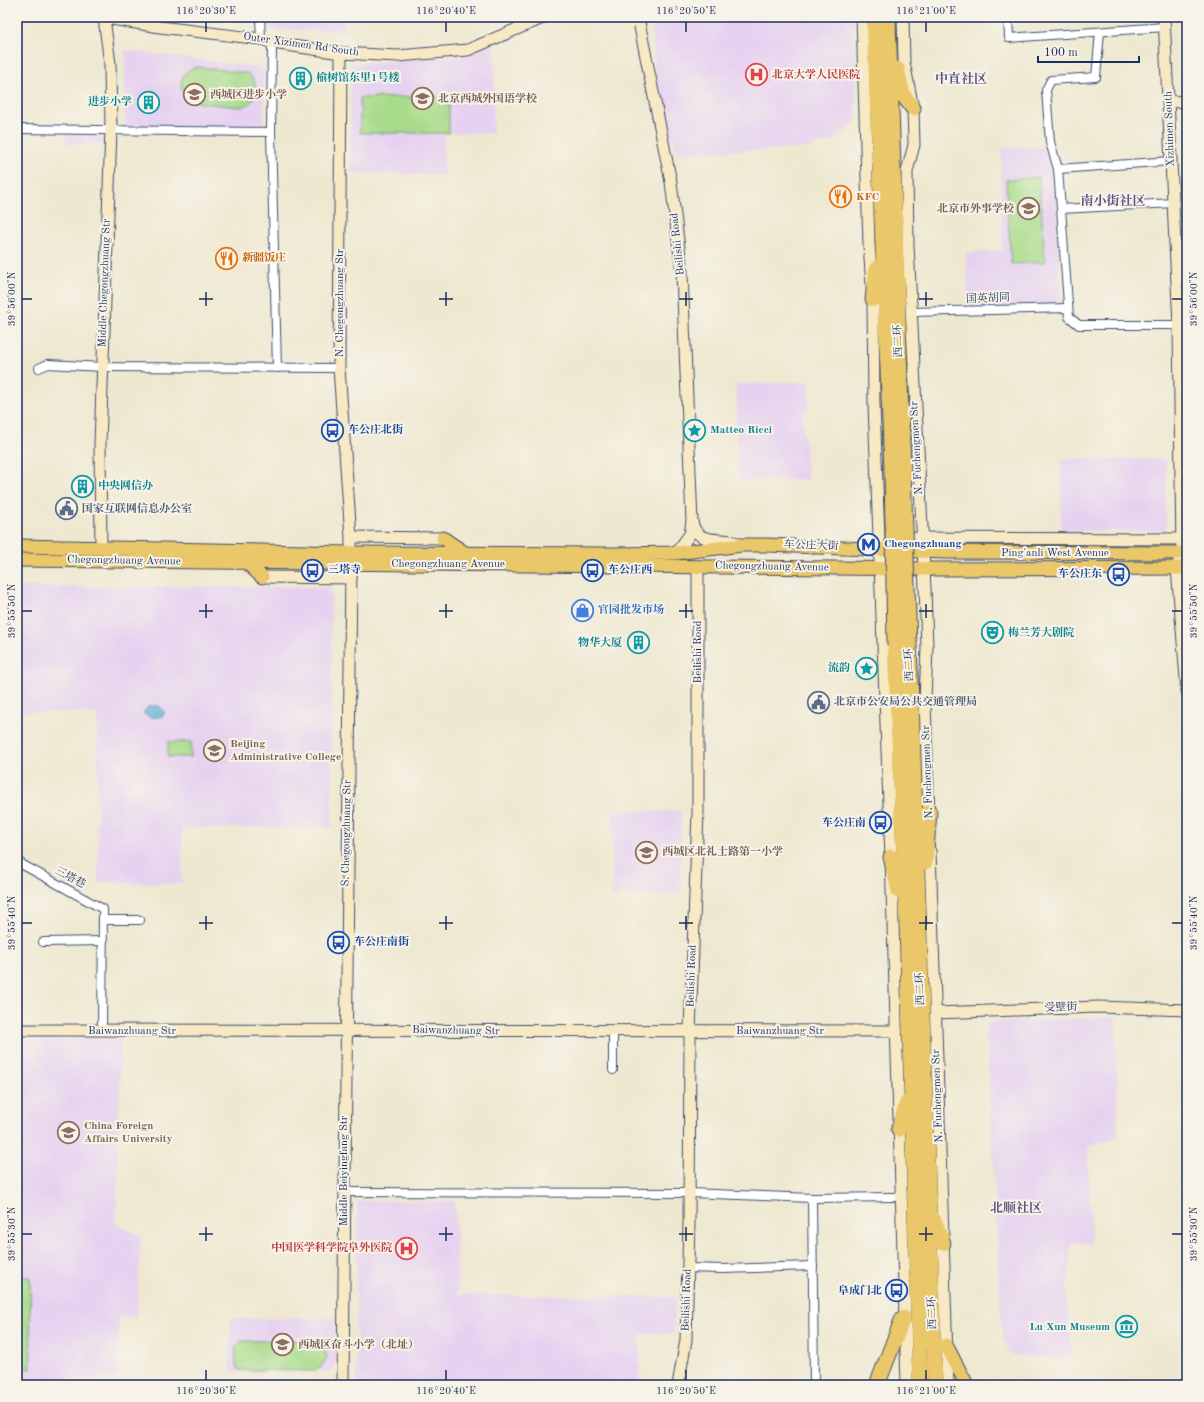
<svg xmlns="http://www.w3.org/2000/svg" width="1204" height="1402" viewBox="0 0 1204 1402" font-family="'Old Standard TT','Noto Serif SC',serif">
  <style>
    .built { fill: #e6d2f0 }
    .green { fill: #a8db8a; stroke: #628574 }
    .water { fill: #5eb4db; stroke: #3c729c }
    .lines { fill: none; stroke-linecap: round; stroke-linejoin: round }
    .street-casing { stroke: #3b4b6f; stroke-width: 10 }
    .secondary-casing { stroke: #3b4b6f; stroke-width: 13 }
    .primary-casing { stroke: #3b4b6f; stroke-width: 15 }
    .highway-casing { stroke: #3b4b6f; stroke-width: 17 }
    .street { stroke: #fff; stroke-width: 8 }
    .secondary { stroke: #f7e9c3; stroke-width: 11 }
    .primary { stroke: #eac769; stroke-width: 13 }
    .highway { stroke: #eac769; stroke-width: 15 }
    .highway-bridge-casing { stroke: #3b4b6f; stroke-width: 17; stroke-linecap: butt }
    .highway-bridge { stroke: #eac769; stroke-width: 15 }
    .ticks { fill: none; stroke: #1b2f5e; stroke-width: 1.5 }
    .labels { text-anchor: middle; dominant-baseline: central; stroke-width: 4; stroke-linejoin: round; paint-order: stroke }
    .street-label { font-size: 11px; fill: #1b2f5e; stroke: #f7f3e8 }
    .health-label { font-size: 11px; font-weight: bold; fill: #be3a42; stroke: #f7f3e8; text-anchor: start }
    .culture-label { font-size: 11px; font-weight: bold; fill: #0d838f; stroke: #f7f3e8; text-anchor: start }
    .education-label { font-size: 11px; font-weight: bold; fill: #785e54; stroke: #f7f3e8; text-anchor: start }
    .food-label { font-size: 11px; font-weight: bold; fill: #c56008; stroke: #f7f3e8; text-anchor: start }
    .transit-label { font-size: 11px; font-weight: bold; fill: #164399; stroke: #f7f3e8; text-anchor: start }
    .service-label { font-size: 11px; font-weight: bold; fill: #4e5e75; stroke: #f7f3e8; text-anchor: start }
    .shop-label { font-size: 11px; font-weight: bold; fill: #366cbe; stroke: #f7f3e8; text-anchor: start }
    .quarter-label { font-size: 13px; font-weight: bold; fill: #5b5787; stroke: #f7f3e8 }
    .neatline { fill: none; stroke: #1b2f5e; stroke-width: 1.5 }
    .ticks-label { font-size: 10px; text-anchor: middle; fill: #1b2f5e }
  </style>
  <rect width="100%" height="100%" fill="#f7f3e8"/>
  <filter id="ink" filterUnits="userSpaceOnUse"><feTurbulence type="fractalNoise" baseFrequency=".025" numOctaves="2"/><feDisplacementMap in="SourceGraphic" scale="8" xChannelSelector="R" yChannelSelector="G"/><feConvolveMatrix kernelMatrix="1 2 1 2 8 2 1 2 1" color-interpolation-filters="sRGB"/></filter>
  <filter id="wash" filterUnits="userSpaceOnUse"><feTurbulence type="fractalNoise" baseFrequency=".012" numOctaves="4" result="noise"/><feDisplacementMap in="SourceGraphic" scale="16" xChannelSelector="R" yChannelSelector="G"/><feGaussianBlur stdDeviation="0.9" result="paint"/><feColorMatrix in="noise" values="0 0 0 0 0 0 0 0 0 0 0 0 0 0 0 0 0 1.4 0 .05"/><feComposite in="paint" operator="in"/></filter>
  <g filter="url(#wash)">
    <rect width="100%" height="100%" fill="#eee8d0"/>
    <!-- built -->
    <g class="built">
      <path d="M267 17H344V30H268Z"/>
      <path d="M651 17H855L856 121 835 140 807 148 678 153 666 129 657 87Z"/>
      <path d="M495 43 493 133H444V175L351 173 350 65 469 55Z"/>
      <path d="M125 50 264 68V122L255 128H125Z"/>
      <path d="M66 132 106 133V144H65Z"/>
      <path d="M1046 147 1055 168 1061 305 968 309 966 253 1002 250 1001 148Z"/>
      <path d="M810 382 809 408 802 414 808 480 738 481 736 384Z"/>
      <rect x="1061" y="459" width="105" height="72"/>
      <path d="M17 587H331L332 827 182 828V884L98 882 97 713 17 712Z"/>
      <path d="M613 811H681L680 894 651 896H612Z"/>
      <path d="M1116 1017 1118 1137 1088 1146 1091 1243 1071 1242 1067 1298 1072 1357 1035 1358 1010 1355 1002 1335 986 1023Z"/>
      <path d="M17 1038 121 1039 116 1224 141 1236 137 1317H119L118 1377 17 1380Z"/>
      <path d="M357 1201H455L458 1295 676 1297 673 1334H640V1385H356Z"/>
      <path d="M335 1318V1371L230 1372V1319Z"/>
    </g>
    <!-- green -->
    <g class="green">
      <path d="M198 67 247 73C262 84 258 107 238 107L193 102C175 94 178 69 198 67Z"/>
      <path d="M449 96V133H360V98Z"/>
      <path d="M1039 177 1045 262 1011 264 1006 180Z"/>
      <rect x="168" y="742" width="23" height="15"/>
      <path d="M17 1277H30L31 1369H17Z"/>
      <path d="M316 1340 324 1346 327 1358 320 1368 315 1371 239 1370 236 1365 235 1348 241 1341Z"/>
    </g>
    <!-- water -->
    <path class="water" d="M149 706H159L165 712 163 716C155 718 150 719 143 713Z"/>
  </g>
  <g filter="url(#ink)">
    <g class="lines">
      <defs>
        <g id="street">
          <path d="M260 17 261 39"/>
          <path d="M1008 17 1009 38 1165 27"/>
          <path d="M1100 32 1096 77 1051 80 1046 90 1050 142 1058 169 1069 317 1079 325H1179"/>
          <path d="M272 43 271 132 277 368"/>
          <path d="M17 129 271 132"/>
          <path d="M1058 169 1171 161"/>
          <path d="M1061 209 1174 203"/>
          <path d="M1176 268H1187"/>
          <path d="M911 312 1067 308"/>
          <path d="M39 368 48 364 102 367 339 368"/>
          <path d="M17 860 23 865 103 909 102 1031"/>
          <path d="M103 920H140"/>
          <path d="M43 942 103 941"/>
          <path d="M613 1070V1031"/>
          <path d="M344 1192 689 1193 812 1198"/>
          <path d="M688 1268 723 1269 813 1266"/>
          <path d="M814 1385 812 1198 894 1197"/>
        </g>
        <g id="secondary">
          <path d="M100 17 160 27 261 39 272 43 341 53 398 56 468 50 545 17"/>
          <path d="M638 17 671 182 682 273 692 522 690 534 676 553"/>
          <path d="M862 17 869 245 873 299 874 405 891 857 907 1385"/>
          <path d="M903 17 904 62 913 108 914 145 907 171 908 245 925 588 927 647 925 702 929 818"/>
          <path d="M1164 17 1179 325 1182 553 1187 567"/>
          <path d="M341 53 339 368 351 537V564L343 1385"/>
          <path d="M1169 102 1187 101"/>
          <path d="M692 522C698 548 723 534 742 545"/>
          <path d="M351 537 443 538"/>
          <path d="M898 538 1187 539"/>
          <path d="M101 547 100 444 111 130 110 64 104 18"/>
          <path d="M1179 561 1177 568 1187 691"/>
          <path d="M262 577 351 578"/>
          <path d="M930 851 948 1385"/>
          <path d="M936 1013 1098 1007 1187 1010"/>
          <path d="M17 1030 896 1031"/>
          <path d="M678 1385 686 1340 689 1223 690 1031 698 812V566"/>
        </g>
        <g id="primary">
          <path d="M443 538 465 553"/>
          <path d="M17 546 351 553 614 554 676 553 742 545H767L945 552 1187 553"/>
          <path d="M17 560 932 569 1187 568"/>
          <path d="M247 563 262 577"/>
          <path d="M946 1345 967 1385"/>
        </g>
        <g id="highway">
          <path d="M874 17 892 471"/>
          <path d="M888 17 903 470"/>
          <path d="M897 69 903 95 913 108"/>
          <path d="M873 299 877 268"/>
          <path d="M909 644 935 1385"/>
          <path d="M895 645 907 927 920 1385"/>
          <path d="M891 857 899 891"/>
          <path d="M925 862 929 812"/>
          <path d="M899 1129 907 1103"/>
          <path d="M934 1220 943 1243"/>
          <path d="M877 1385 903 1318"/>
        </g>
      </defs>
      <!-- street casing -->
      <use href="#street" class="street-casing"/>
      <!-- secondary casing -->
      <use href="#secondary" class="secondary-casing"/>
      <!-- primary casing -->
      <use href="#primary" class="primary-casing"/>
      <!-- highway casing -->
      <use href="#highway" class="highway-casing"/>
      <!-- street -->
      <use href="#street" class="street"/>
      <!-- secondary -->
      <use href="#secondary" class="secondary"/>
      <!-- primary -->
      <use href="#primary" class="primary"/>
      <!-- highway -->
      <use href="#highway" class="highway"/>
      <defs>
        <g id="highway-bridge">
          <path d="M903 470 909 644"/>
          <path d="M892 471 895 645"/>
        </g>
      </defs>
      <!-- highway-bridge casing -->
      <use href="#highway-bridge" class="highway-bridge-casing"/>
      <!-- highway-bridge -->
      <use href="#highway-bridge" class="highway-bridge"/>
    </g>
  </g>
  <!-- ticks -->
  <path class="ticks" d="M206 22V32M446 22V32M686 22V32M926 22V32M206 292V306M446 292V306M686 292V306M926 292V306M22 299H32M199 299H213M439 299H453M679 299H693M919 299H933M1172 299H1182M206 604V618M446 604V618M686 604V618M926 604V618M22 611H32M199 611H213M439 611H453M679 611H693M919 611H933M1172 611H1182M206 916V930M446 916V930M686 916V930M926 916V930M22 923H32M199 923H213M439 923H453M679 923H693M919 923H933M1172 923H1182M206 1227V1241M446 1227V1241M686 1227V1241M926 1227V1241M22 1234H32M199 1234H213M439 1234H453M679 1234H693M919 1234H933M1172 1234H1182M206 1370V1380M446 1370V1380M686 1370V1380M926 1370V1380"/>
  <!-- icons -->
  <defs>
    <symbol id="hospital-ring" viewBox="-11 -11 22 22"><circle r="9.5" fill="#f7f3e8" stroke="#e0444e" stroke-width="1.5"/><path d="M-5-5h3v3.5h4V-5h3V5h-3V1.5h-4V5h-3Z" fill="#e0444e"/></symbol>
    <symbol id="building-ring" viewBox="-11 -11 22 22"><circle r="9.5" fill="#f7f3e8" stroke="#0f9aa8" stroke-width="1.5"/><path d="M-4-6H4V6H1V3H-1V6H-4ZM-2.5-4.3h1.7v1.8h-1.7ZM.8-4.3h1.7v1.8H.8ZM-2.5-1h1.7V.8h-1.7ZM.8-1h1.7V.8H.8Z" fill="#0f9aa8"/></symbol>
    <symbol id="school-ring" viewBox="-11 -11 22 22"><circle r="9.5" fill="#f7f3e8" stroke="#8d6e63" stroke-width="1.5"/><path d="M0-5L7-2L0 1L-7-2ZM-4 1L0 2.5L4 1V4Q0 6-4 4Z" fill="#8d6e63"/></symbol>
    <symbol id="restaurant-ring" viewBox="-11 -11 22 22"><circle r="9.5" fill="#f7f3e8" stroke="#e8710a" stroke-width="1.5"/><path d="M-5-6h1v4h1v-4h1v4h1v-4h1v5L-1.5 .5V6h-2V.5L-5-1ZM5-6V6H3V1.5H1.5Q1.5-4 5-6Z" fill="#e8710a"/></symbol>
    <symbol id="bus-ring" viewBox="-11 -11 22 22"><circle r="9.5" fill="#f7f3e8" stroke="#1a4fb4" stroke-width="1.5"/><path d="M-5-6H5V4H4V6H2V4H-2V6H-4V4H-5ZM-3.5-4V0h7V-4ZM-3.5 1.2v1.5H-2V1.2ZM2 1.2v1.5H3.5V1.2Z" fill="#1a4fb4"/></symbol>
    <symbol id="sight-ring" viewBox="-11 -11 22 22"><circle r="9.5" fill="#f7f3e8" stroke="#0f9aa8" stroke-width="1.5"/><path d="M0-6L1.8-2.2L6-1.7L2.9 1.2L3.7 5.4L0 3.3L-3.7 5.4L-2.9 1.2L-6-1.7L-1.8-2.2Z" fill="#0f9aa8"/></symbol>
    <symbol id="civic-ring" viewBox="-11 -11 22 22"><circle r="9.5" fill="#f7f3e8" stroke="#5c6f8a" stroke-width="1.5"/><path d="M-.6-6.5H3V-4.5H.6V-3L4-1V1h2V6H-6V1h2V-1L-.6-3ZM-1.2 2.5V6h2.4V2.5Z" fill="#5c6f8a"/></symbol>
    <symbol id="metro-ring" viewBox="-11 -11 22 22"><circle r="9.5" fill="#f7f3e8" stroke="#1a4fb4" stroke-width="1.5"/><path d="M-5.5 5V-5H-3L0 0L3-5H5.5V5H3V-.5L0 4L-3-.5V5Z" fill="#1a4fb4"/></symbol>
    <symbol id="shop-ring" viewBox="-11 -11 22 22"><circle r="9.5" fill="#f7f3e8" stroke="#3f7fe0" stroke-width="1.5"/><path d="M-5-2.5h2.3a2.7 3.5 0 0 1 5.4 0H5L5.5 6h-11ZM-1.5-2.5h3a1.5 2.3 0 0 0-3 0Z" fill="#3f7fe0"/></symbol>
    <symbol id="theatre-ring" viewBox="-11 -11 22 22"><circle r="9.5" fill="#f7f3e8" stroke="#0f9aa8" stroke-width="1.5"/><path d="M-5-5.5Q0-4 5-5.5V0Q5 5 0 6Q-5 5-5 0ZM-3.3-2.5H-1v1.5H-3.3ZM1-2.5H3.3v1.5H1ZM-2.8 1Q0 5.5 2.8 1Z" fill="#0f9aa8"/></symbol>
    <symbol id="university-ring" viewBox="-11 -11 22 22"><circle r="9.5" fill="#f7f3e8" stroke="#8d6e63" stroke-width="1.5"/><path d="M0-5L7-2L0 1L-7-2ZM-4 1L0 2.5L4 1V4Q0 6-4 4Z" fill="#8d6e63"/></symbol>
    <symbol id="museum-ring" viewBox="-11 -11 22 22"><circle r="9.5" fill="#f7f3e8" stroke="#0f9aa8" stroke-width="1.5"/><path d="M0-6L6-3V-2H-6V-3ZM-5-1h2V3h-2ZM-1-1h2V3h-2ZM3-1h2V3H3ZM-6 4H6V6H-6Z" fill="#0f9aa8"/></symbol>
  </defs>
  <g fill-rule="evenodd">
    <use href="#hospital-ring" x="744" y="62" width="25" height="25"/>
    <use href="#building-ring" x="288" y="66" width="25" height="25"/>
    <use href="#school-ring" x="182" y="82" width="25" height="25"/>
    <use href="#school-ring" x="410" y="86" width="25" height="25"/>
    <use href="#building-ring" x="136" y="90" width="25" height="25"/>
    <use href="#restaurant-ring" x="828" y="184" width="25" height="25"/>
    <use href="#school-ring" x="1016" y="196" width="25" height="25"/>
    <use href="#restaurant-ring" x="214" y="246" width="25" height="25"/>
    <use href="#bus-ring" x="320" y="418" width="25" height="25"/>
    <use href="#sight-ring" x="682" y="418" width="25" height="25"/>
    <use href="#building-ring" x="70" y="474" width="25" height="25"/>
    <use href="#civic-ring" x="54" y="496" width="25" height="25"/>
    <use href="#metro-ring" x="856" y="532" width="25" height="25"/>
    <use href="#bus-ring" x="300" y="558" width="25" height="25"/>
    <use href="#bus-ring" x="580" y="558" width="25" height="25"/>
    <use href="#bus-ring" x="1106" y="562" width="25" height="25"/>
    <use href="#shop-ring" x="570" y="598" width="25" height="25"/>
    <use href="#theatre-ring" x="980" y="620" width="25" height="25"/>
    <use href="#building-ring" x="626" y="630" width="25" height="25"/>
    <use href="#sight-ring" x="854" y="656" width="25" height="25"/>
    <use href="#civic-ring" x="806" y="690" width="25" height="25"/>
    <use href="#university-ring" x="202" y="738" width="25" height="25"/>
    <use href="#bus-ring" x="868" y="810" width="25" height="25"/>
    <use href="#school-ring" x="634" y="840" width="25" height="25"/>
    <use href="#bus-ring" x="326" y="930" width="25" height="25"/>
    <use href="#university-ring" x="56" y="1120" width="25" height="25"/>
    <use href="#hospital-ring" x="394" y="1236" width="25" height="25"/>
    <use href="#bus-ring" x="884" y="1278" width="25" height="25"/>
    <use href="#museum-ring" x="1114" y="1314" width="25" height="25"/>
    <use href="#school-ring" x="270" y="1332" width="25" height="25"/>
  </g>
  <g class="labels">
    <!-- street labels -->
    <g class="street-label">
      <text transform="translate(301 45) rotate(8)">Outer Xizimen Rd South</text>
      <text transform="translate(1170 129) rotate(-92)">Xizhimen South</text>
      <text transform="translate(678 244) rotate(-96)">Beilishi Road</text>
      <text transform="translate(105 283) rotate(-88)">Middle Chegongzhuang Str</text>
      <text transform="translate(988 299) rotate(-2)">国英胡同</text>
      <text transform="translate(340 303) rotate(-90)">N. Chegongzhuang Str</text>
      <text transform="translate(899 341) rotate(-92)">西二环</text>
      <text transform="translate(917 448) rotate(-93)">N. Fuchengmen Str</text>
      <text transform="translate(811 546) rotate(2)">车公庄大街</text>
      <text x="1055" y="553">Ping'anli West Avenue</text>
      <text transform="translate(124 561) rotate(1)">Chegongzhuang Avenue</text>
      <text x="448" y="564">Chegongzhuang Avenue</text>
      <text transform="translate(772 567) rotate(1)">Chegongzhuang Avenue</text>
      <text transform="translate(698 652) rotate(-90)">Beilishi Road</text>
      <text transform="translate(910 665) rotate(-92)">西二环</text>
      <text transform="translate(928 772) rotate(-92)">N. Fuchengmen Str</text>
      <text transform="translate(347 833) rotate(-89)">S. Chegongzhuang Str</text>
      <text transform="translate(70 878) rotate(28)">三塔巷</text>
      <text transform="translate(692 976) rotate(-88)">Beilishi Road</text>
      <text transform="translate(921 989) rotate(-92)">西二环</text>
      <text transform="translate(1061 1008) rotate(-2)">受壁街</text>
      <text x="132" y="1031">Baiwanzhuang Str</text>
      <text transform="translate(456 1031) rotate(1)">Baiwanzhuang Str</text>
      <text x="780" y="1031">Baiwanzhuang Str</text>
      <text transform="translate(938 1096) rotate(-92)">N. Fuchengmen Str</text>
      <text transform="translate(344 1171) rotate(-90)">Middle Beiyingfang Str</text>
      <text transform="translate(687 1300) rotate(-88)">Beilishi Road</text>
      <text transform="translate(933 1313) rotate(-92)">西二环</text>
    </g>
    <!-- health labels -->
    <g class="health-label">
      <text x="772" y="75">北京大学人民医院</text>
      <text x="392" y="1248" text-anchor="end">中国医学科学院阜外医院</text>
    </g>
    <!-- culture labels -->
    <g class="culture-label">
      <text x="316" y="78">榆树馆东里1号楼</text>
      <text x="132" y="102" text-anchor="end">进步小学</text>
      <text x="710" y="430">Matteo Ricci</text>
      <text x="98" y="486">中央网信办</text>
      <text x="1008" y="633">梅兰芳大剧院</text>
      <text x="622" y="643" text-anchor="end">物华大厦</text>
      <text x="850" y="668" text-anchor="end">流韵</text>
      <text x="1110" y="1327" text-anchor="end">Lu Xun Museum</text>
    </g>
    <!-- education labels -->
    <g class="education-label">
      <text x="210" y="95">西城区进步小学</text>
      <text x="438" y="99">北京西城外国语学校</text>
      <text x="1014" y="209" text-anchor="end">北京市外事学校</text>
      <text x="230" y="744">Beijing<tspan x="230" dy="13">Administrative College</tspan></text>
      <text x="662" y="852">西城区北礼士路第一小学</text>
      <text x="84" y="1126">China Foreign<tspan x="84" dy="13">Affairs University</tspan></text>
      <text x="298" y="1345">西城区奋斗小学（北址）</text>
    </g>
    <!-- food labels -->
    <g class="food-label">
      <text x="856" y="197">KFC</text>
      <text x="242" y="258">新疆饭庄</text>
    </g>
    <!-- transit labels -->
    <g class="transit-label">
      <text x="348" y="430">车公庄北街</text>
      <text x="884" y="544">Chegongzhuang</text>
      <text x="328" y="570">三塔寺</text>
      <text x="608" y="570">车公庄西</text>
      <text x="1102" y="574" text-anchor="end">车公庄东</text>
      <text x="866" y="823" text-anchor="end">车公庄南</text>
      <text x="354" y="942">车公庄南街</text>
      <text x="882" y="1291" text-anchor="end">阜成门北</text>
    </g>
    <!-- service labels -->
    <g class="service-label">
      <text x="82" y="509">国家互联网信息办公室</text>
      <text x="834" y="702">北京市公安局公共交通管理局</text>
    </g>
    <!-- shop labels -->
    <g class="shop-label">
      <text x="598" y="610">官园批发市场</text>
    </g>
    <!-- quarter labels -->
    <g class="quarter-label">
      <text x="961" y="79">中直社区</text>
      <text x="1113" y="201">南小街社区</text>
      <text x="1016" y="1208">北顺社区</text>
    </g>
  </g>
  <!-- margin -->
  <rect width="1204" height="1402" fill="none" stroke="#f7f3e8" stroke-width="44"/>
  <!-- scale -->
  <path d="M1038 56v6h101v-6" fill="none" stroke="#1b2f5e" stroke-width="2"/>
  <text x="1044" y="56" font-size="12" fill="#1b2f5e" stroke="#f7f3e8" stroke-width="3" paint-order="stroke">100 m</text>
  <rect x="22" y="22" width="1160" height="1358" class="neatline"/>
  <g class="ticks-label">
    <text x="206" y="14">116°20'30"E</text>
    <text x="446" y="14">116°20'40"E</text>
    <text x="686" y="14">116°20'50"E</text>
    <text x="926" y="14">116°21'00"E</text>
    <text transform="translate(11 299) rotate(-90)" y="4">39°56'00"N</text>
    <text transform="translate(1193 299) rotate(-90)" y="4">39°56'00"N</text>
    <text transform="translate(11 611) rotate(-90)" y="4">39°55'50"N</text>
    <text transform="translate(1193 611) rotate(-90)" y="4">39°55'50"N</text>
    <text transform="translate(11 923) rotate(-90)" y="4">39°55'40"N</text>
    <text transform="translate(1193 923) rotate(-90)" y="4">39°55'40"N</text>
    <text transform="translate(11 1234) rotate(-90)" y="4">39°55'30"N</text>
    <text transform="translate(1193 1234) rotate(-90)" y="4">39°55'30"N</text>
    <text x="206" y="1394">116°20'30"E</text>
    <text x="446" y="1394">116°20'40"E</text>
    <text x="686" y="1394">116°20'50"E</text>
    <text x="926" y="1394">116°21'00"E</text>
  </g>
</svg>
